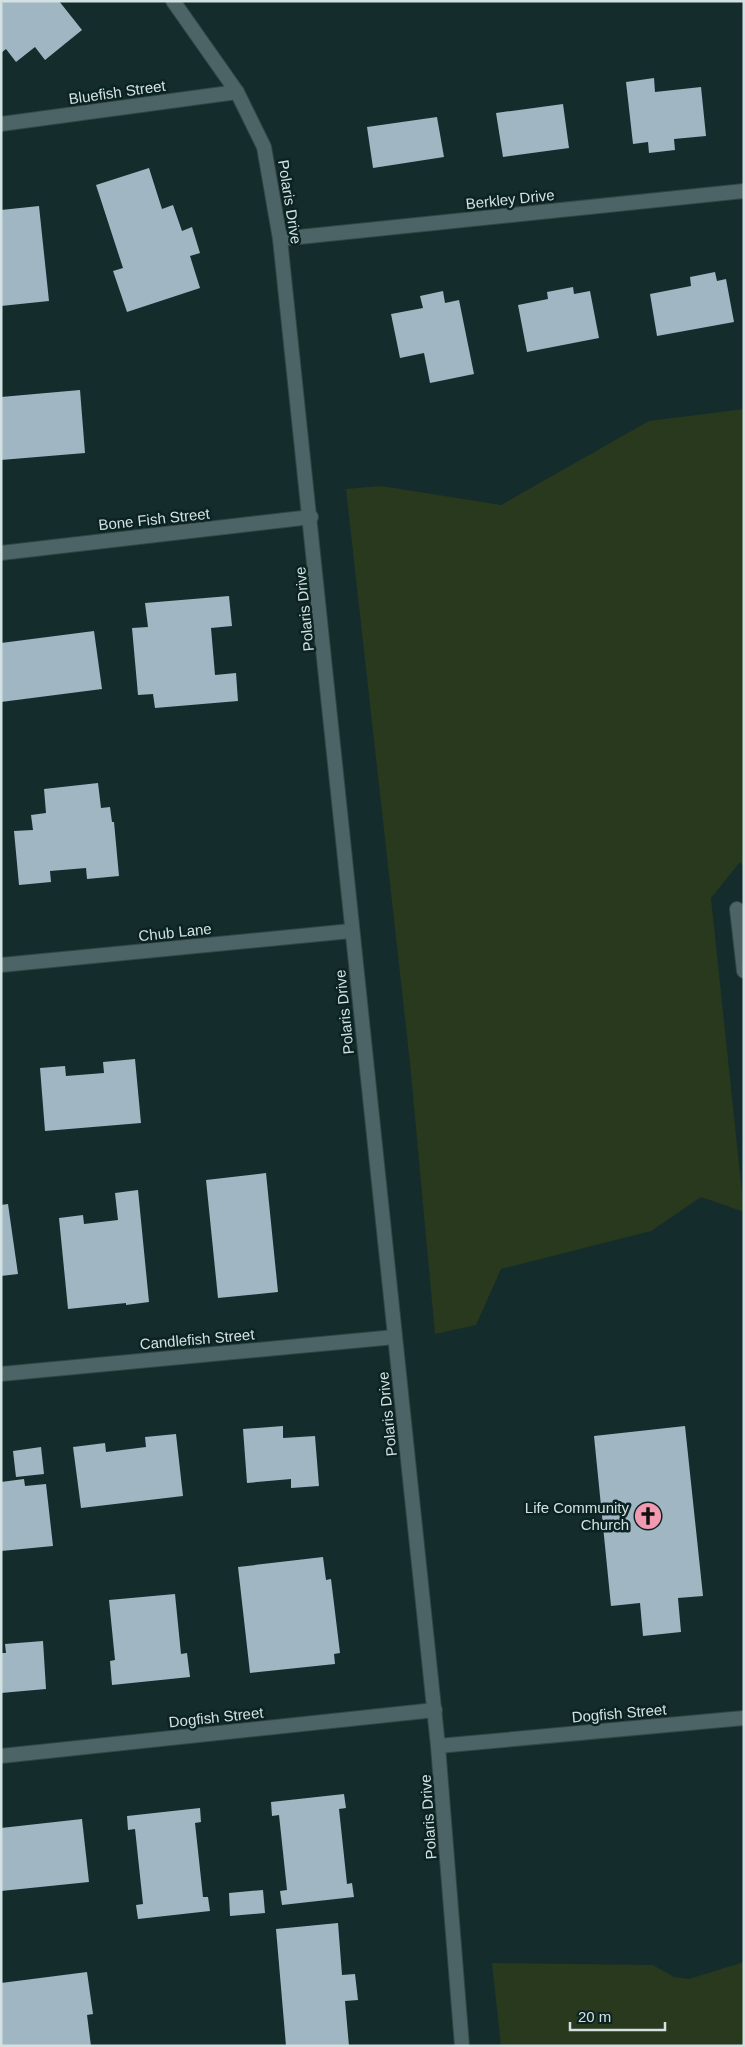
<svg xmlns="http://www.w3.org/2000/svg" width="745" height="2047" viewBox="0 0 745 2047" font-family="Arial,sans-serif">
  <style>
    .green { fill: #29391d }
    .building { fill: #a0b6c2 }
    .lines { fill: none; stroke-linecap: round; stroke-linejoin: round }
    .minor-casing { stroke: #334646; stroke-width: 16 }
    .minor { stroke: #4c6465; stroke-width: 14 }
    .labels { text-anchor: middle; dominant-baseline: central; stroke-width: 5; stroke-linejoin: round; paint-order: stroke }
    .street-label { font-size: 15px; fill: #d4e1e2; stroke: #0b2323 }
    .poi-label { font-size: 15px; fill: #d4e1e2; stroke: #0b2323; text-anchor: end }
  </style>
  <rect width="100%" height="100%" fill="#152c2d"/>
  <!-- green -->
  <g class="green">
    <path d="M744 409V867L740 862 711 898 744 1212 701 1197 651 1231 501 1269 476 1325 435 1334 410 1063 346 489 381 486 501 505 649 421Z"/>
    <path d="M744 1962V2046H501L492 1963 653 1965 674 1977 689 1979Z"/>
  </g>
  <!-- building -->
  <g class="building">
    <path d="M4 1H59L82 30 45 60 35 47 16 62 6 49 1 53V4Z"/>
    <path d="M654 78 655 92 701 87 706 136 674 139 675 150 649 153 648 142 633 144 626 82Z"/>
    <path d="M563 104 569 148 503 157 496 113Z"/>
    <path d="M437 117 444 157 373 168 367 127Z"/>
    <path d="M149 168 162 209 173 205 182 231 192 227 200 253 190 256 200 288 127 312 113 271 123 268 96 185Z"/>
    <path d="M39 206 49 301 1 306V210Z"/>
    <path d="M715 272 717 281 726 279 734 322 657 336 650 294 691 286 690 277Z"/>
    <path d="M573 287 574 294 590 291 599 338 527 352 518 305 548 299 547 292Z"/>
    <path d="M443 291 445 303 459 300 474 374 430 383 424 353 400 358 391 314 423 308 420 296Z"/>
    <path d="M80 390 85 453 1 460V397Z"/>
    <path d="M229 596 232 626 211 628 215 675 236 673 238 701 155 708 153 694 138 695 132 628 148 627 145 603Z"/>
    <path d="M94 631 102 689 1 702V643Z"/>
    <path d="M98 783 101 808 110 807 112 822H114L119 876 87 879 86 868 50 871 51 882 19 885 14 831 33 830 31 815 46 813 44 789Z"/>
    <path d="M135 1059 141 1123 45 1131 40 1068 65 1066 66 1076 104 1073 103 1062Z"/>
    <path d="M266 1173 278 1292 218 1298 206 1180Z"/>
    <path d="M138 1190 149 1302 126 1305V1303L68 1309 59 1218 83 1215 84 1224 118 1220 115 1193Z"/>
    <path d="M8 1204 18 1274 1 1276V1205Z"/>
    <path d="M283 1426V1438L315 1436 319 1486 291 1488V1479L247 1483 243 1429Z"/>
    <path d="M685 1426 703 1596 678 1598 681 1632 643 1636 640 1603 611 1606 594 1436Z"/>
    <path d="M176 1434 183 1496 81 1508 73 1447 105 1443 106 1452 146 1447 145 1437Z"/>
    <path d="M41 1447 44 1474 16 1477 13 1451Z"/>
    <path d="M24 1479 25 1486 46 1484 53 1546 1 1551V1482Z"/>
    <path d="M323 1557 326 1580 331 1579 340 1653 334 1654 335 1664 250 1673 238 1567Z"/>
    <path d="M175 1594 181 1654 187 1653 190 1677 112 1685 110 1661 115 1660 109 1600Z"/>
    <path d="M43 1641 46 1689 1 1693V1653H6L5 1644Z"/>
    <path d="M344 1794 346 1808 339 1809 347 1884 352 1883 354 1897 282 1905 280 1891 287 1890 279 1815 272 1816 271 1802Z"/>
    <path d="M200 1808 201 1822 195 1823 203 1897H208L210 1911 138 1919 136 1905 143 1904 135 1829 128 1830 127 1816Z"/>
    <path d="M82 1819 89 1882 1 1891V1828Z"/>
    <path d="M263 1890 265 1913 230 1916 229 1893Z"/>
    <path d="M338 1923 342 1975 355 1974 358 2000 345 2001 349 2046H286L276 1929Z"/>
    <path d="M87 1972 93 2014 87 2015 91 2046H2L1 1983Z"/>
  </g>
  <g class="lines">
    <defs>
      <g id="minor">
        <path d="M173 1 237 92 264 147 280 239 438 1746 462 2046"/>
        <path d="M1 124 237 92"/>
        <path d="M280 239 744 191"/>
        <path d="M1 553 311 517"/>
        <path d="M737 909 744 971"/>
        <path d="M1 965 351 931"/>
        <path d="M1 1374 395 1337"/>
        <path d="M438 1746 744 1718"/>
        <path d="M1 1756 435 1710"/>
      </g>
    </defs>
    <!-- minor casing -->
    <use href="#minor" class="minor-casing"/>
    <!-- minor -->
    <use href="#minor" class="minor"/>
  </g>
  <!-- icons -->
  <defs>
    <symbol id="church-disc" viewBox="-11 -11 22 22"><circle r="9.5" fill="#f19ab2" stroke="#0b2323"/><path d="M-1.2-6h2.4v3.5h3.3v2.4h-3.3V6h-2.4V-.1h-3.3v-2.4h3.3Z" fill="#111"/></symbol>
  </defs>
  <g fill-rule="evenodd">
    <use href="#church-disc" x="632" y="1500" width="32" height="32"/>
  </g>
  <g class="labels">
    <!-- street labels -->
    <g class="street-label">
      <text transform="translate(117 92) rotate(-8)">Bluefish Street</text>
      <text transform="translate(510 199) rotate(-6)">Berkley Drive</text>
      <text transform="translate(290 202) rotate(81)">Polaris Drive</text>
      <text transform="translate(154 519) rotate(-6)">Bone Fish Street</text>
      <text transform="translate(304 609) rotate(-96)">Polaris Drive</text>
      <text transform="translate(175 932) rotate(-6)">Chub Lane</text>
      <text transform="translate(344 1012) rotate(-96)">Polaris Drive</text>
      <text transform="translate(197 1339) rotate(-5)">Candlefish Street</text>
      <text transform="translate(387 1414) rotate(-96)">Polaris Drive</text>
      <text transform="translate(619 1713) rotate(-5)">Dogfish Street</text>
      <text transform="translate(216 1717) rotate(-6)">Dogfish Street</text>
      <text transform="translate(428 1817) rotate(-94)">Polaris Drive</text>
    </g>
    <!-- poi labels -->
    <g class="poi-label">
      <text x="629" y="1507">Life Community<tspan x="629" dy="17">Church</tspan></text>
    </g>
  </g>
  <!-- border -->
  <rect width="745" height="2047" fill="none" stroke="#d4e1e2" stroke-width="5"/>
  <!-- scale -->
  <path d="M570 2022v8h95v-8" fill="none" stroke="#d4e1e2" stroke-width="2.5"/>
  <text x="578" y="2022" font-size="15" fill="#d4e1e2" stroke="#0b2323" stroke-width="4" paint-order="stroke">20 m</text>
</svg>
